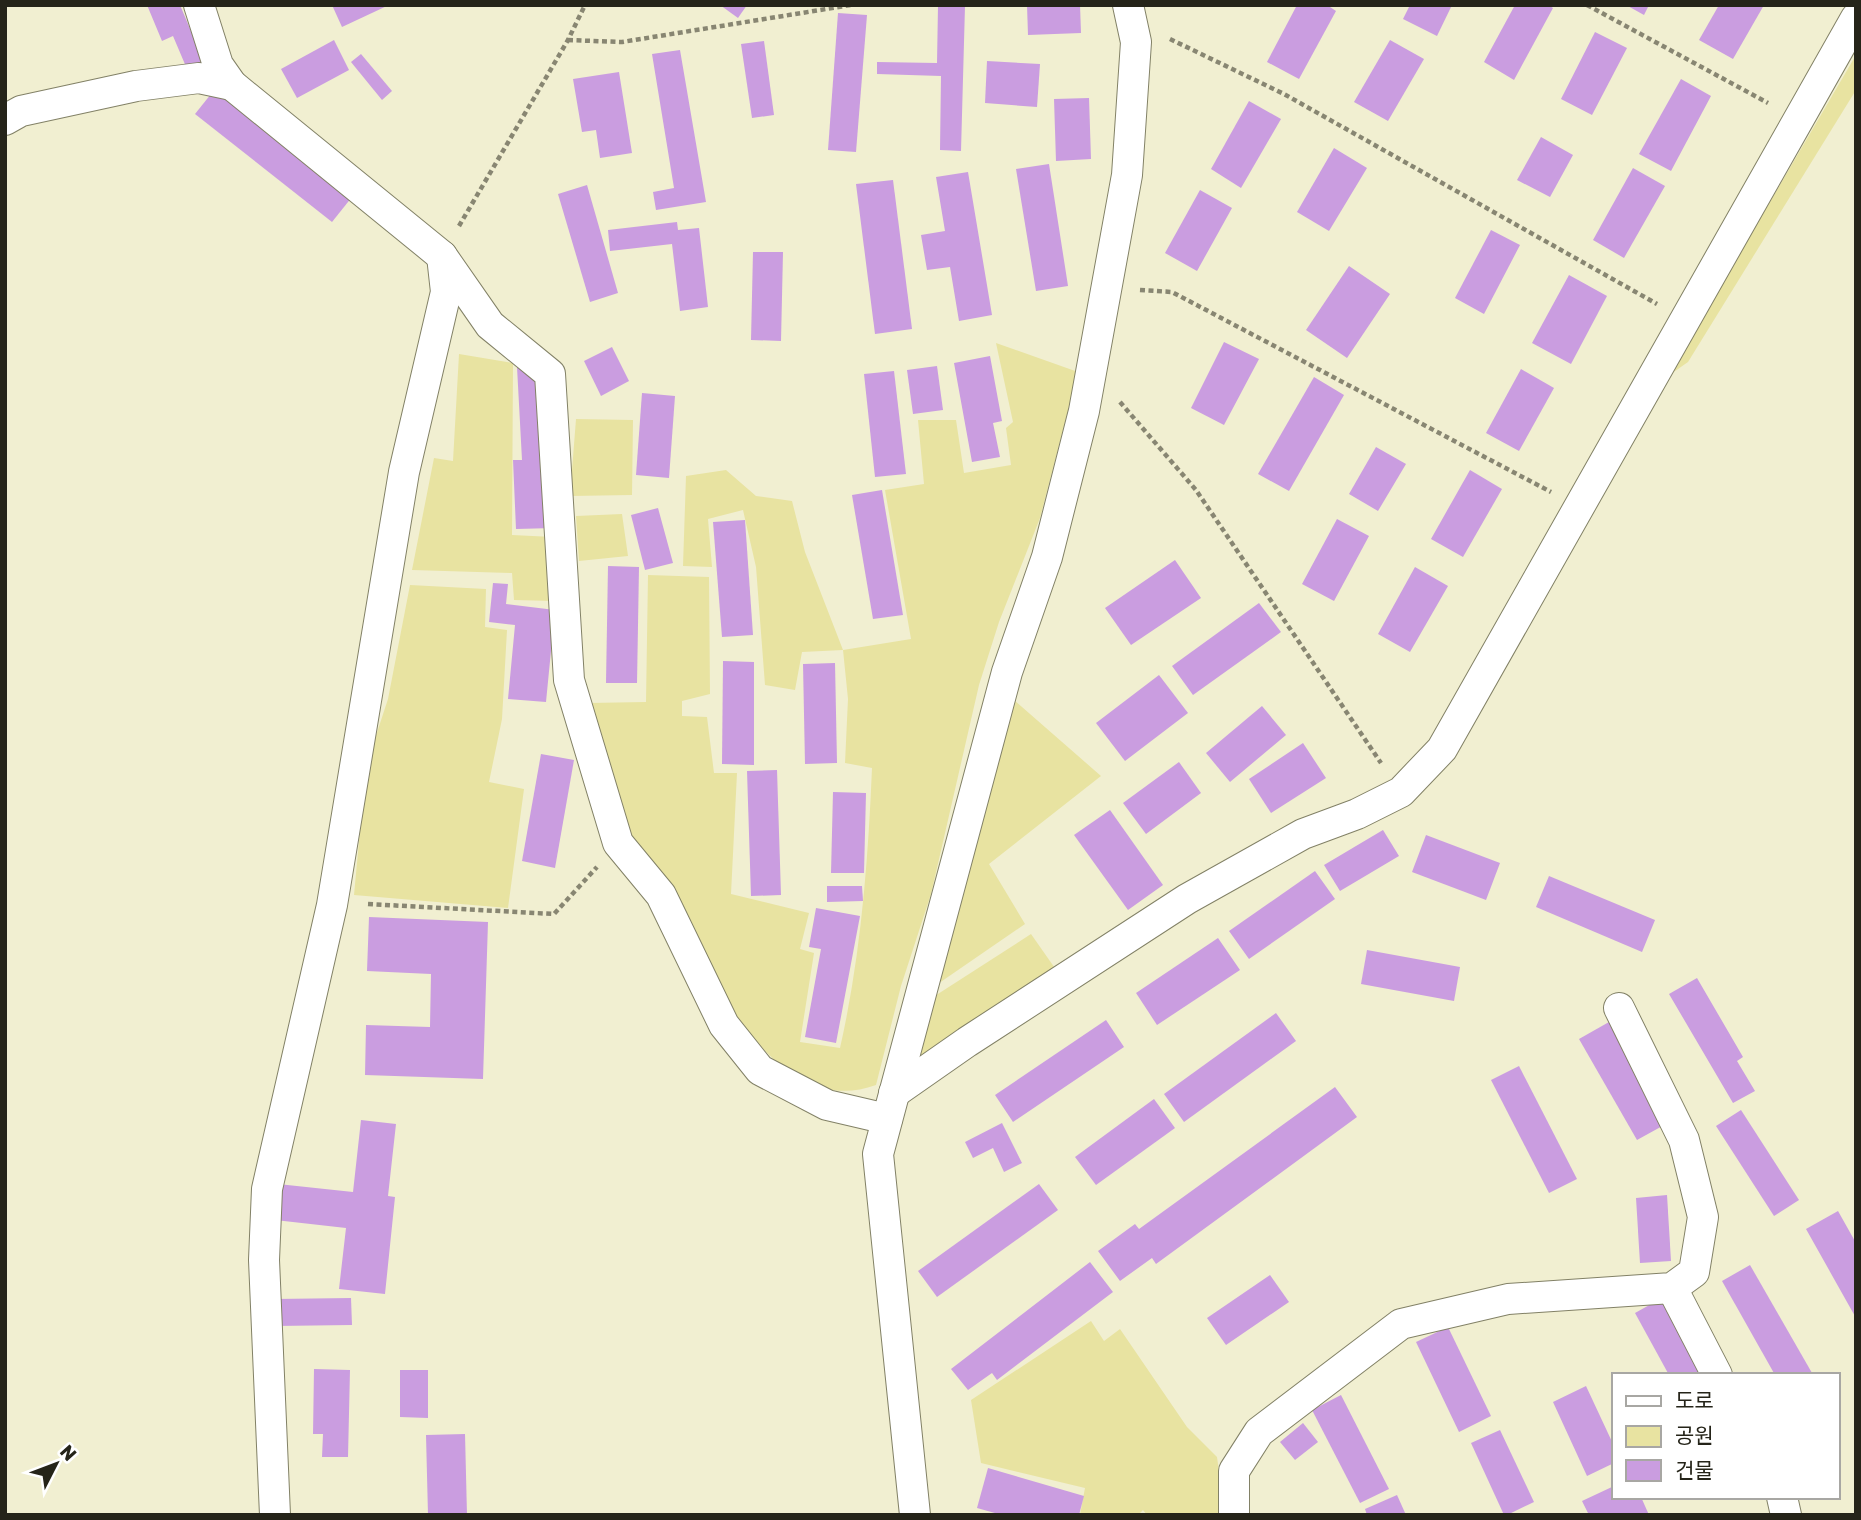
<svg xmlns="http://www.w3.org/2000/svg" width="1861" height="1520" viewBox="0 0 1861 1520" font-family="Rubik,'Noto Sans KR',sans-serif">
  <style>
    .green { fill: #e8e3a1 }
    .building { fill: #ca9de0 }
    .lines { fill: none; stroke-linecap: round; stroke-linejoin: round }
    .minor-casing { stroke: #828166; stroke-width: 32 }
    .path { stroke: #888672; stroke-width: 4.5; stroke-dasharray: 5 3.5; stroke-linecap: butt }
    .minor { stroke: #fff; stroke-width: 30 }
  </style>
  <rect width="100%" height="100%" fill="#f1efd1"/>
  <!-- green -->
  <g class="green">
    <path d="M1856 55V90L1688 362 1668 376Z"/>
    <path d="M996 343 1078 372 1040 518 999 622 979 685 931 894 901 986 876 1085C780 1120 719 988 680 923 662 894 638 863 625 832 608 791 600 745 588 703L646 702 648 575 709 577 710 694 682 701V716L707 717 714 773H737L731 894 809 913 800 949 814 953 800 1042 840 1048C861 955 868 863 872 768L845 763 848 699 843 650 802 652 795 690 765 685 756 567 743 510 708 519 712 567 683 566 686 476 726 470 756 496 792 501 805 552 843 650 911 639 885 490 924 484 918 420H956L964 473 1011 465 1006 428 1013 422Z"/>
    <path d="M459 354 513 363 512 535 553 537 555 601 514 600 512 573 412 570 434 458 453 461Z"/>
    <path d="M576 419 633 420 632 495 570 496Z"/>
    <path d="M622 514 628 556 579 561 576 516Z"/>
    <path d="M410 585 486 589 485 627 507 630 502 719 489 782 524 789 508 908 354 895 366 766 388 699Z"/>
    <path d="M1014 700 1101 776 989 864 1025 924 929 990Z"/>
    <path d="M1031 934 1059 974 905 1076 927 1001Z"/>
    <path d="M1091 1321 1104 1341 1120 1329 1187 1427 1217 1457 1225 1515H1147L1143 1510 1138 1515H1080L1085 1488 981 1463 971 1400Z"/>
  </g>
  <!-- building -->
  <g class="building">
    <path d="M147 5H180L204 62 187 69 173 36 162 41Z"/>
    <path d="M332 5H389L342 27Z"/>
    <path d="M720 5H747L738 18Z"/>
    <path d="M1027 5H1080L1081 33 1028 35Z"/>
    <path d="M1297 5H1327L1336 11 1299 79 1267 62Z"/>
    <path d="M1410 5H1452L1437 36 1403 19Z"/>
    <path d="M1515 5H1548L1553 8 1514 80 1484 62Z"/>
    <path d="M1626 5H1649L1644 15Z"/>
    <path d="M1719 5H1764L1733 59 1699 40Z"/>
    <path d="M938 6H965L961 151 940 150 941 76 877 74V62L937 63Z"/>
    <path d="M838 13 867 15 856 152 828 150Z"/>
    <path d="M1595 32 1627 48 1592 115 1561 99Z"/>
    <path d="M334 40 349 70 297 98 281 69Z"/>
    <path d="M1390 40 1424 59 1388 121 1354 102Z"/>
    <path d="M764 41 774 115 752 118 741 44Z"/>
    <path d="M680 50 706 202 656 210 653 192 674 188 652 54Z"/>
    <path d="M361 54 392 91 382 100 351 62Z"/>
    <path d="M987 61 1040 64 1037 107 985 103Z"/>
    <path d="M619 72 632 153 600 158 596 130 582 132 573 79Z"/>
    <path d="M1681 79 1711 96 1671 171 1639 154Z"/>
    <path d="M215 89 352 197 332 222 195 114Z"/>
    <path d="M1089 98 1091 159 1056 161 1054 99Z"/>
    <path d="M1249 101 1281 119 1241 188 1211 169Z"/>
    <path d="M1541 137 1573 155 1550 197 1517 180Z"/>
    <path d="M1334 148 1367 168 1329 231 1297 212Z"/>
    <path d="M1049 164 1068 286 1036 291 1016 169Z"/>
    <path d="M1633 168 1665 186 1624 258 1593 240Z"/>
    <path d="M968 172 992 315 959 321 950 267 927 270 921 235 945 231 936 177Z"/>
    <path d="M893 180 912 329 875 334 856 184Z"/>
    <path d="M587 185 618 293 590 302 558 194Z"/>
    <path d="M1200 190 1232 208 1197 271 1165 253Z"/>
    <path d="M677 222 678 230 699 228 708 307 680 311 672 244 610 251 608 230Z"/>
    <path d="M1491 230 1520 245 1484 314 1455 298Z"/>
    <path d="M753 252H783L781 341 751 340Z"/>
    <path d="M1349 266 1390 294 1347 358 1306 330Z"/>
    <path d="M1569 275 1607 296 1571 364 1532 343Z"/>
    <path d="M1224 342 1259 359 1224 425 1191 408Z"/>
    <path d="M612 347 629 381 601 396 584 361Z"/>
    <path d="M990 356 1002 421 993 423 1000 457 972 462 954 363Z"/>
    <path d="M546 366 554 528 516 529 513 460H522L517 367Z"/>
    <path d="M937 366 943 410 913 414 907 370Z"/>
    <path d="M1521 369 1554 388 1519 451 1486 433Z"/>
    <path d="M894 371 906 474 875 477 864 374Z"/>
    <path d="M1314 377 1344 395 1289 491 1258 474Z"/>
    <path d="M642 393 675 396 669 478 636 475Z"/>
    <path d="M1376 447 1406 464 1378 511 1349 494Z"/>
    <path d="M1470 470 1502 489 1463 557 1431 539Z"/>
    <path d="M882 490 903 615 873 619 852 495Z"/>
    <path d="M658 508 673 563 645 570 631 515Z"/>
    <path d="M1337 519 1369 536 1334 601 1302 584Z"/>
    <path d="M745 520 753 635 722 637 713 522Z"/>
    <path d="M1175 560 1201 598 1131 645 1105 608Z"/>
    <path d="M608 566 639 567 637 683H606Z"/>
    <path d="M1415 567 1448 586 1410 652 1378 634Z"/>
    <path d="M493 583 508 584 506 604 555 610 546 702 508 699 515 625 489 622Z"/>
    <path d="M1259 603 1281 632 1193 695 1172 666Z"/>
    <path d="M723 661 754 662V765L722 764Z"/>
    <path d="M835 663 837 763 805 764 803 664Z"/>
    <path d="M1159 675 1188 713 1125 761 1096 723Z"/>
    <path d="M1262 706 1286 735 1230 782 1206 753Z"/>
    <path d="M1303 743 1326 778 1271 813 1249 779Z"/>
    <path d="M541 754 574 760 555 868 522 861Z"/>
    <path d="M1179 762 1201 793 1146 834 1123 803Z"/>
    <path d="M777 770 781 895 751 896 747 771Z"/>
    <path d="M833 792 866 793 864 873H831Z"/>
    <path d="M1110 810 1163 885 1128 910 1074 835Z"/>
    <path d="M1383 830 1399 856 1340 891 1324 865Z"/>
    <path d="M1426 835 1500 863 1486 900 1412 872Z"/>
    <path d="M1315 871 1335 899 1249 959 1229 931Z"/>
    <path d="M1549 876 1655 920 1642 952 1536 907Z"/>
    <path d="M827 886H862L863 901 827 902Z"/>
    <path d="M816 908 860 916 836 1043 805 1037 821 949 809 947Z"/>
    <path d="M369 917 488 922 483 1079 365 1075 366 1025 430 1027 431 974 367 971Z"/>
    <path d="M1218 938 1240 970 1157 1025 1136 993Z"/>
    <path d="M1367 950 1460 967 1454 1001 1361 984Z"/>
    <path d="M1697 978 1743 1057 1737 1061 1755 1091 1733 1103 1669 994Z"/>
    <path d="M1276 1013 1296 1041 1184 1122 1164 1094Z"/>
    <path d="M1106 1020 1124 1047 1013 1122 995 1095Z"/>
    <path d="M1609 1022 1666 1124 1637 1140 1579 1039Z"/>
    <path d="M1519 1066 1577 1179 1549 1193 1491 1080Z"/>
    <path d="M1335 1087 1357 1117 1156 1264 1152 1258 1120 1281 1098 1251 1135 1224 1139 1229Z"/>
    <path d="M1154 1099 1175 1128 1096 1185 1075 1157Z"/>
    <path d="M1741 1110 1799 1200 1774 1216 1716 1126Z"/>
    <path d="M361 1120 396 1124 388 1196 395 1197 385 1294 339 1289 346 1228 275 1220 278 1184 353 1192Z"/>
    <path d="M1002 1123 1022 1163 1004 1172 993 1148 973 1158 965 1142Z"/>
    <path d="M1039 1184 1058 1210 937 1297 918 1271Z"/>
    <path d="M1667 1195 1671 1261 1640 1263 1636 1198Z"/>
    <path d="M1838 1211 1856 1243V1318L1806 1229Z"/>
    <path d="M1090 1262 1113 1292 997 1380 992 1373 968 1390 951 1369Z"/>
    <path d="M1750 1265 1812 1373 1808 1375H1775L1722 1281Z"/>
    <path d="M1270 1275 1289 1302 1226 1345 1207 1318Z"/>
    <path d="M351 1298 352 1325 275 1326V1299Z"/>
    <path d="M1662 1298 1704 1375H1669L1635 1313Z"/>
    <path d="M1448 1327 1491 1416 1459 1432 1416 1342Z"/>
    <path d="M314 1369 350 1370 348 1457H322L323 1434H313Z"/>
    <path d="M400 1370H428V1418L400 1417Z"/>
    <path d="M1586 1386 1614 1446V1463L1587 1476 1553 1402Z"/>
    <path d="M1341 1395 1389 1489 1360 1503 1312 1410Z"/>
    <path d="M1303 1423 1318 1442 1295 1460 1280 1442Z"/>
    <path d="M1500 1430 1534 1502 1507 1515H1504L1471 1443Z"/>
    <path d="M465 1434 467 1515H428L426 1435Z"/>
    <path d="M988 1468 1084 1496 1079 1515H1002L977 1508Z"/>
    <path d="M1614 1486V1497H1641L1649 1515H1589L1582 1501Z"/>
    <path d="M1397 1495 1406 1515H1367L1365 1509Z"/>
  </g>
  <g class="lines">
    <defs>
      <g id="minor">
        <path d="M199 5 218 65 232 85 442 256 490 325 550 374 569 680 618 843 661 895 724 1025 760 1070 827 1105 887 1119"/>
        <path d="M5 120 21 111 136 86 199 78 232 85"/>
        <path d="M894 1093 967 1042 1187 899 1303 834 1357 814 1401 792 1442 749 1856 18"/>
        <path d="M1672 1288 1717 1375"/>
        <path d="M1782 1497 1786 1515"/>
        <path d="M275 1515 264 1260 267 1189 332 905 404 472 446 292 442 256"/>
        <path d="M915 1515 878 1154 1007 672 1047 557 1084 411 1127 175 1136 42 1128 5"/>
        <path d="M1234 1515V1471L1259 1432 1401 1324 1508 1299 1672 1288 1694 1272 1703 1217 1684 1140 1619 1008"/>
      </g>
    </defs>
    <!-- minor casing -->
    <use href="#minor" class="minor-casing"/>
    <!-- path -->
    <g class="path">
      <path d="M1587 5 1768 103"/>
      <path d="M1170 39 1284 94 1657 304"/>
      <path d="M568 40 622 42 851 5"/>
      <path d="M459 226 568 40 585 5"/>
      <path d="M1140 290 1172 292 1551 492"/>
      <path d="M1120 402 1196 490 1381 763"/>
      <path d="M368 904 554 914 597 867"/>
    </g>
    <!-- minor -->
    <use href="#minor" class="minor"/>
  </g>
  <!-- border -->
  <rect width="1861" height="1520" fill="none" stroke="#252419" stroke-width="14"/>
  <!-- legend -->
  <rect x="1612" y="1373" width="228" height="126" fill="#ffffff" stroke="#a8a7a3" stroke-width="2"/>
  <rect x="1626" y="1396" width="35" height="10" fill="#ffffff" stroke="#a8a7a3" stroke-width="2"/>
  <text x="1675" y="1408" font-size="21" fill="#252419">도로</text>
  <rect x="1626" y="1426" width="35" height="21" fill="#e8e3a1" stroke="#a8a7a3" stroke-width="2"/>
  <text x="1675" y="1443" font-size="21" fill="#252419">공원</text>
  <rect x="1626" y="1460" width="35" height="21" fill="#ca9de0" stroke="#a8a7a3" stroke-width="2"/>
  <text x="1675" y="1478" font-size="21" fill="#252419">건물</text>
  <!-- north arrow -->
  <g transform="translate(56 1464) rotate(48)" stroke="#ffffff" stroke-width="5" paint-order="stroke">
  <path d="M0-5L12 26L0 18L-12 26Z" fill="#252419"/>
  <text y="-10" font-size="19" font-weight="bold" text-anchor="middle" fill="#252419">N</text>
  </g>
</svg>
